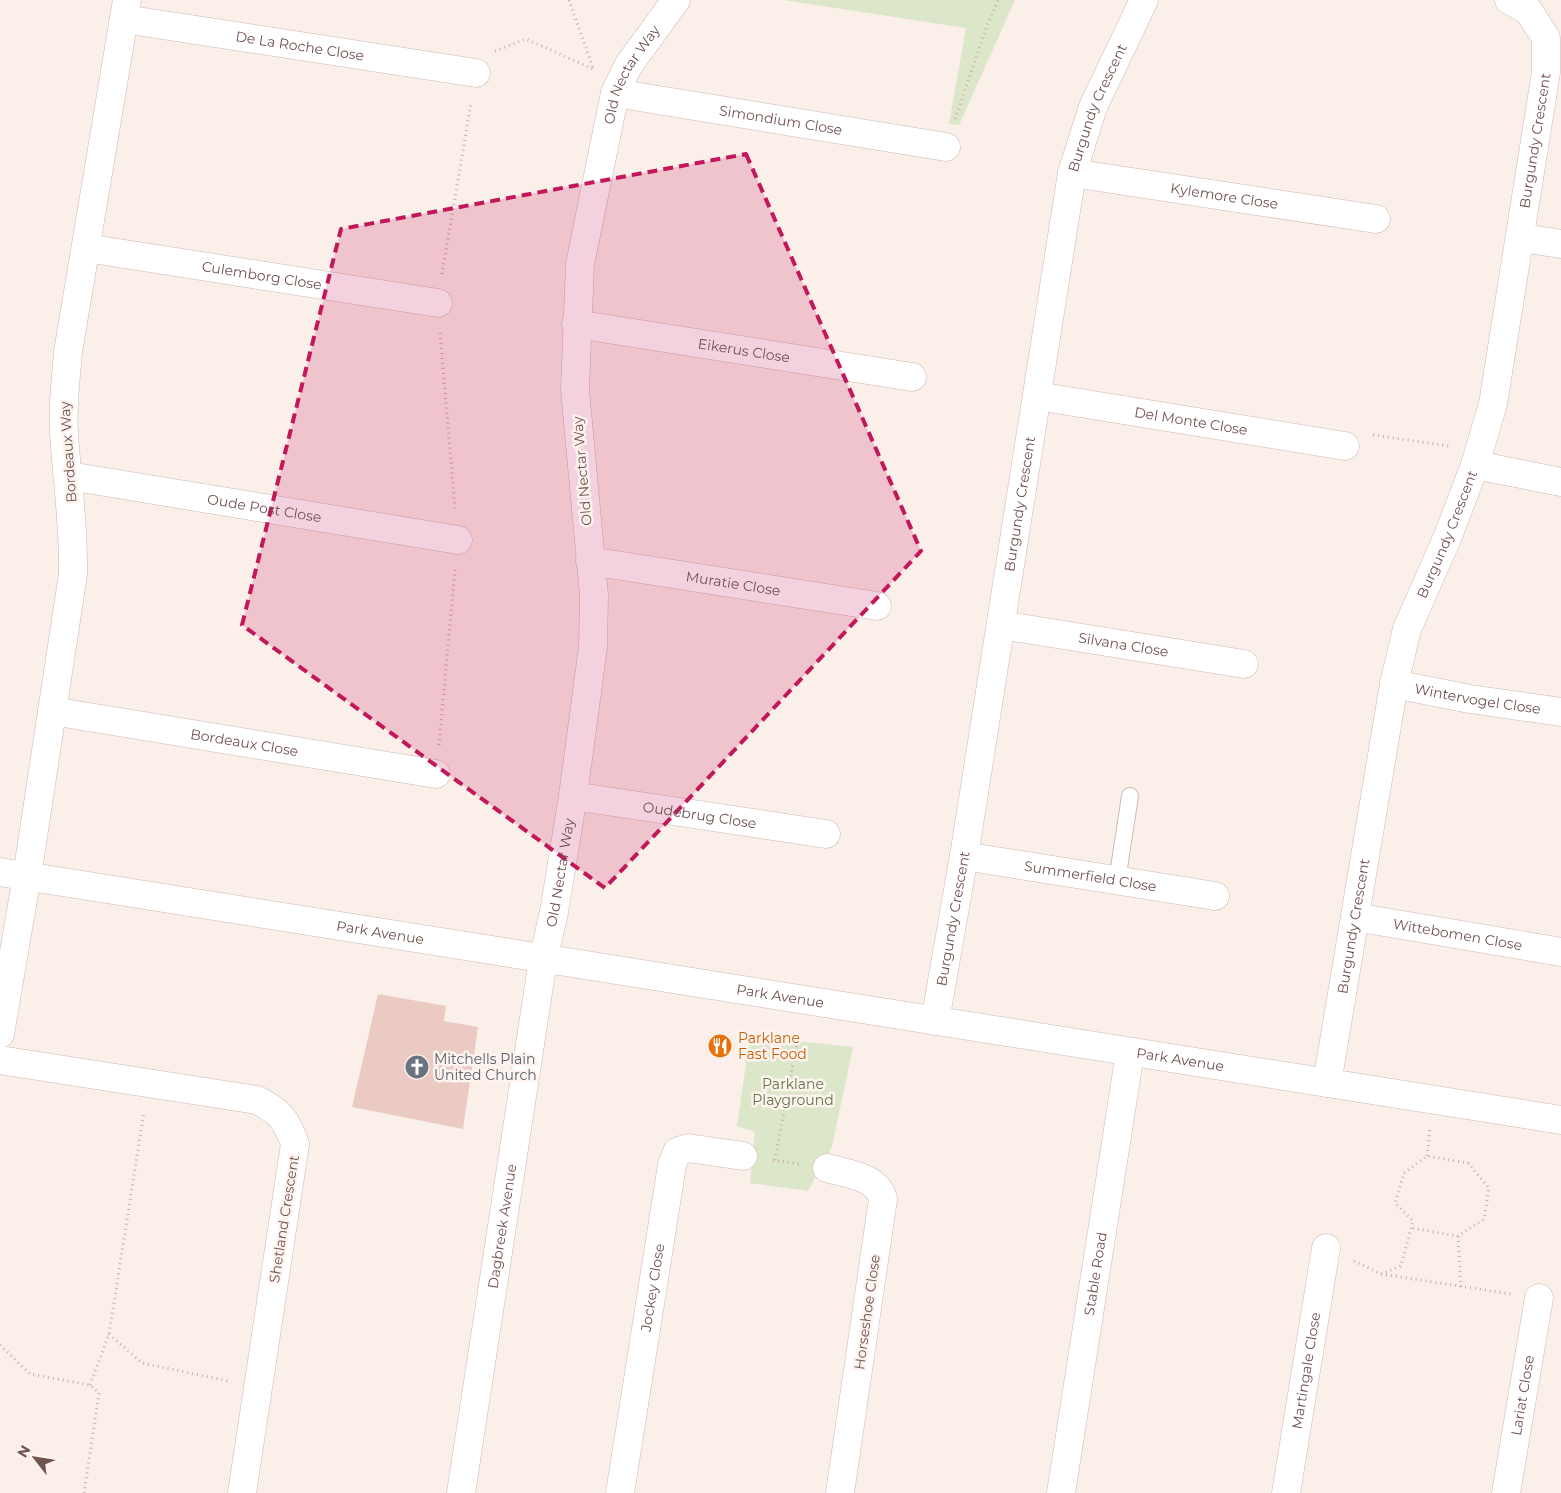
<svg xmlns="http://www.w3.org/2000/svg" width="1561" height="1493" viewBox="0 0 1561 1493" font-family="Montserrat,sans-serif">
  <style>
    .green { fill: #dce6c9 }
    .building { fill: #eccac4 }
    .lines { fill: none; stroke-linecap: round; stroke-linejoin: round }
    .lane-casing { stroke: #cdb8b3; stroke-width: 18 }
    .street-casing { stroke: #cdb8b3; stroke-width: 29 }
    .secondary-casing { stroke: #cfb7b1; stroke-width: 29 }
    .path { stroke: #d1ada7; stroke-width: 3; stroke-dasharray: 1 4; stroke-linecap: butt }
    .lane { stroke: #fff; stroke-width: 16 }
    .street { stroke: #fff; stroke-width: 28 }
    .secondary { stroke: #fff; stroke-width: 28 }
    .marked { fill: #c2185b; fill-opacity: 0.2; stroke: #c2185b; stroke-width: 4; stroke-dasharray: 10 6; stroke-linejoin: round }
    .labels { text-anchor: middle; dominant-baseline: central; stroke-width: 5; stroke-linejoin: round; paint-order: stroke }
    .street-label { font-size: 14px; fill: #715350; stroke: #fdf4ef }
    .food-label { font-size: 14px; fill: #c56008; stroke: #fdf4ef; text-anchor: start }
    .worship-label { font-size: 14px; fill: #5b616d; stroke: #fdf4ef; text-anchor: start }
    .park-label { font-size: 14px; fill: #617649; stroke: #fdf4ef }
  </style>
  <rect width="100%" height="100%" fill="#faefe9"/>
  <!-- green -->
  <g class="green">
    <path d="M784 0H1015L959 125 949 124 966 28Z"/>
    <path d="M750 1036 853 1047 832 1146 808 1191 750 1183 755 1132 737 1126Z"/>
  </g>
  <!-- building -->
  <path class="building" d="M378 994 446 1006 444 1021 478 1027 463 1129 352 1107Z"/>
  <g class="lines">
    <defs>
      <path id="lane" d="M1117 881 1130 796"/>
      <g id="street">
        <path id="s1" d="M124 19 476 73"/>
        <path id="s2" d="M615 93 946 147"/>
        <path id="s3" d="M1072 173 1376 219"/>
        <path d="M1521 238 1561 244"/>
        <path id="s4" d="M86 248 438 303"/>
        <path id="s5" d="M576 324 912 377"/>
        <path id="s6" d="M1037 396 1345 446"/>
        <path d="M1475 465 1561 482"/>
        <path id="s7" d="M69 476 458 540"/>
        <path id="s8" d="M590 561 877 606"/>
        <path id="s9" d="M1001 625 1244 664"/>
        <path id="s10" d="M1394 684 1470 699 1561 712"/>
        <path id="s11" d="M52 711 436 774"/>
        <path id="s12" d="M573 796 826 834"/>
        <path id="s13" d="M964 856 1215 896"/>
        <path id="s14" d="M1355 917 1561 952"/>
        <path id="s15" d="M543 960 554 912 573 796 593 647 594 595 575 390 580 264 615 93 628 66 676 0"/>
        <path id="s16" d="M935 1021 964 856 1072 173 1093 107 1144 0"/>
        <path d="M0 1034 27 876 73 574C74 526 67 480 64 433 62 406 66 379 68 352L127 0"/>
        <path d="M0 1060 257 1100C281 1112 286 1120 295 1144L242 1493"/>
        <path id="s17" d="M1327 1083 1394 684 1407 629 1448 536 1475 465 1493 404 1546 72V38L1528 10 1509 0"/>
        <path d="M827 1168C847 1174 877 1176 883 1199L840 1493"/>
        <path id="s18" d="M620 1493 672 1165 677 1152 688 1148 743 1156"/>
        <path id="s19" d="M1061 1493 1130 1053"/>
        <path id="s20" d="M1286 1493 1326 1248"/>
        <path id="s21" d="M1506 1493 1539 1298"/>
      </g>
      <g id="secondary">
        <path id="s22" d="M0 872 1561 1120"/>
        <path id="s23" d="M461 1493 543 960"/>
      </g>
    </defs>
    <!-- lane casing -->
    <use href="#lane" class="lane-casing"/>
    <!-- street casing -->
    <use href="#street" class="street-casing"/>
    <!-- secondary casing -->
    <use href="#secondary" class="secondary-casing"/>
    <!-- path -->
    <g class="path">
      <path d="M569 0 593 68"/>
      <path d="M495 51 526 39 593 69"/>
      <path d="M955 119 987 26 998 0"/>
      <path d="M442 274 471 103"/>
      <path d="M440 333 455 508"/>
      <path d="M1373 435 1449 446"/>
      <path d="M439 745 455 569"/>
      <path d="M1427 1156 1430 1129"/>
      <path d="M773 1160 799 1164"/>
      <path d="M775 1160 798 1037"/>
      <path d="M1458 1236 1461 1287"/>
      <path d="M1354 1261 1381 1274 1511 1294"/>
      <path d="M1381 1274 1401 1266 1413 1221 1395 1203 1404 1173 1427 1156 1468 1163 1489 1188 1484 1219 1458 1236 1412 1228"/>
      <path d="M109 1334 142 1363 228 1381"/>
      <path d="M0 1345 30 1374 90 1385 99 1393 84 1493"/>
      <path d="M90 1385 109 1334 144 1112"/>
    </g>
    <!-- lane -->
    <use href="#lane" class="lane"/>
    <!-- street -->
    <use href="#street" class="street"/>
    <!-- secondary -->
    <use href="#secondary" class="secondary"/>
  </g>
  <!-- marked area -->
  <path class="marked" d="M746 154 921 551 605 888 242 625 341 229Z"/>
  <!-- icons -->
  <defs>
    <symbol id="restaurant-disc" viewBox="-11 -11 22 22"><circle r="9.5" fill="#e8710a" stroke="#fdf4ef"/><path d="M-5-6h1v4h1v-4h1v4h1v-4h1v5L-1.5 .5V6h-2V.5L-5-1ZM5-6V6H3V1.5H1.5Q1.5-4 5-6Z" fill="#fff"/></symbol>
    <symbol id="church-disc" viewBox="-11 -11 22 22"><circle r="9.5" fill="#6b7280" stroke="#fdf4ef"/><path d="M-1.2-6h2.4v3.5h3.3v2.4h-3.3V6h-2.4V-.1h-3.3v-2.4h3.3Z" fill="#fff"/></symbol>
  </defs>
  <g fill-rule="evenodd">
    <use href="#restaurant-disc" x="706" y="1032" width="28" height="28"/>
    <use href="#church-disc" x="403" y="1053" width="28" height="28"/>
  </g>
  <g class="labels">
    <!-- street labels -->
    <g class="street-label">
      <text stroke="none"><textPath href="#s1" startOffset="178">De La Roche Close</textPath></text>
      <text stroke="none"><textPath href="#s15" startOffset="899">Old Nectar Way</textPath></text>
      <text stroke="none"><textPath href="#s16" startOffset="929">Burgundy Crescent</textPath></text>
      <text stroke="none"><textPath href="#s2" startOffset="168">Simondium Close</textPath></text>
      <text stroke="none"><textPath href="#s17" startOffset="969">Burgundy Crescent</textPath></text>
      <text stroke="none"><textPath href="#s3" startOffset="154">Kylemore Close</textPath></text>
      <text stroke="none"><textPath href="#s4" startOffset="178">Culemborg Close</textPath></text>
      <text stroke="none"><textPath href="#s5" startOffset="170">Eikerus Close</textPath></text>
      <text stroke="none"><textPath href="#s6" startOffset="156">Del Monte Close</textPath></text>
      <text transform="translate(68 452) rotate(-94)">Bordeaux Way</text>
      <text transform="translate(582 471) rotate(-95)">Old Nectar Way</text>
      <text stroke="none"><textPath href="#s16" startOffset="524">Burgundy Crescent</textPath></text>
      <text stroke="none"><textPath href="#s7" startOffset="198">Oude Post Close</textPath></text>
      <text stroke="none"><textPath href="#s17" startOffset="564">Burgundy Crescent</textPath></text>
      <text stroke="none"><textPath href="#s8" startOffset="145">Muratie Close</textPath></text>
      <text stroke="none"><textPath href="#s9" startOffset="124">Silvana Close</textPath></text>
      <text stroke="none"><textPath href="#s10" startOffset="85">Wintervogel Close</textPath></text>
      <text stroke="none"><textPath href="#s11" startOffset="195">Bordeaux Close</textPath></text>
      <text stroke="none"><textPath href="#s12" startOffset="128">Oudebrug Close</textPath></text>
      <text stroke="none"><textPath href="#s15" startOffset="89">Old Nectar Way</textPath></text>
      <text stroke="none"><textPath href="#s13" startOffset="128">Summerfield Close</textPath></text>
      <text stroke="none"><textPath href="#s16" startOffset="104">Burgundy Crescent</textPath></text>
      <text stroke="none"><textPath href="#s17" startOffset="159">Burgundy Crescent</textPath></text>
      <text stroke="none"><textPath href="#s22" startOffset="385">Park Avenue</textPath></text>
      <text stroke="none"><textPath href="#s14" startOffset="104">Wittebomen Close</textPath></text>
      <text stroke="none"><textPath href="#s22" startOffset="790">Park Avenue</textPath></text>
      <text stroke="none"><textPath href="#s22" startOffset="1195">Park Avenue</textPath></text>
      <text transform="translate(284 1219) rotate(-81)">Shetland Crescent</text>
      <text stroke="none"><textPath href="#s23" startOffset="270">Dagbreek Avenue</textPath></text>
      <text stroke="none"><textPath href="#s19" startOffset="222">Stable Road</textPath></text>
      <text stroke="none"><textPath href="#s18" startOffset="208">Jockey Close</textPath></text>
      <text transform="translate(867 1312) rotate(-82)">Horseshoe Close</text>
      <text stroke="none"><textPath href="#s20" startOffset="124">Martingale Close</textPath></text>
      <text stroke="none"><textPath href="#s21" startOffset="99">Lariat Close</textPath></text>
    </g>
    <!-- food labels -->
    <g class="food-label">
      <text x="738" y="1038">Parklane<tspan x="738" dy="16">Fast Food</tspan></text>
    </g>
    <!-- worship labels -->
    <g class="worship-label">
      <text x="434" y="1059">Mitchells Plain<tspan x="434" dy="16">United Church</tspan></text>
    </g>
    <!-- park labels -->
    <g class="park-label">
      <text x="793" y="1084">Parklane<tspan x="793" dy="16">Playground</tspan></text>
    </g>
  </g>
  <!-- north arrow -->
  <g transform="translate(35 1458) rotate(301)" stroke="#fdf4ef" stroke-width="4" paint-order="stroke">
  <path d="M0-4L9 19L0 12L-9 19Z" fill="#715350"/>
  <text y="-8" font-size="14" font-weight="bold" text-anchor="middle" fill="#715350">N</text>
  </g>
</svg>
